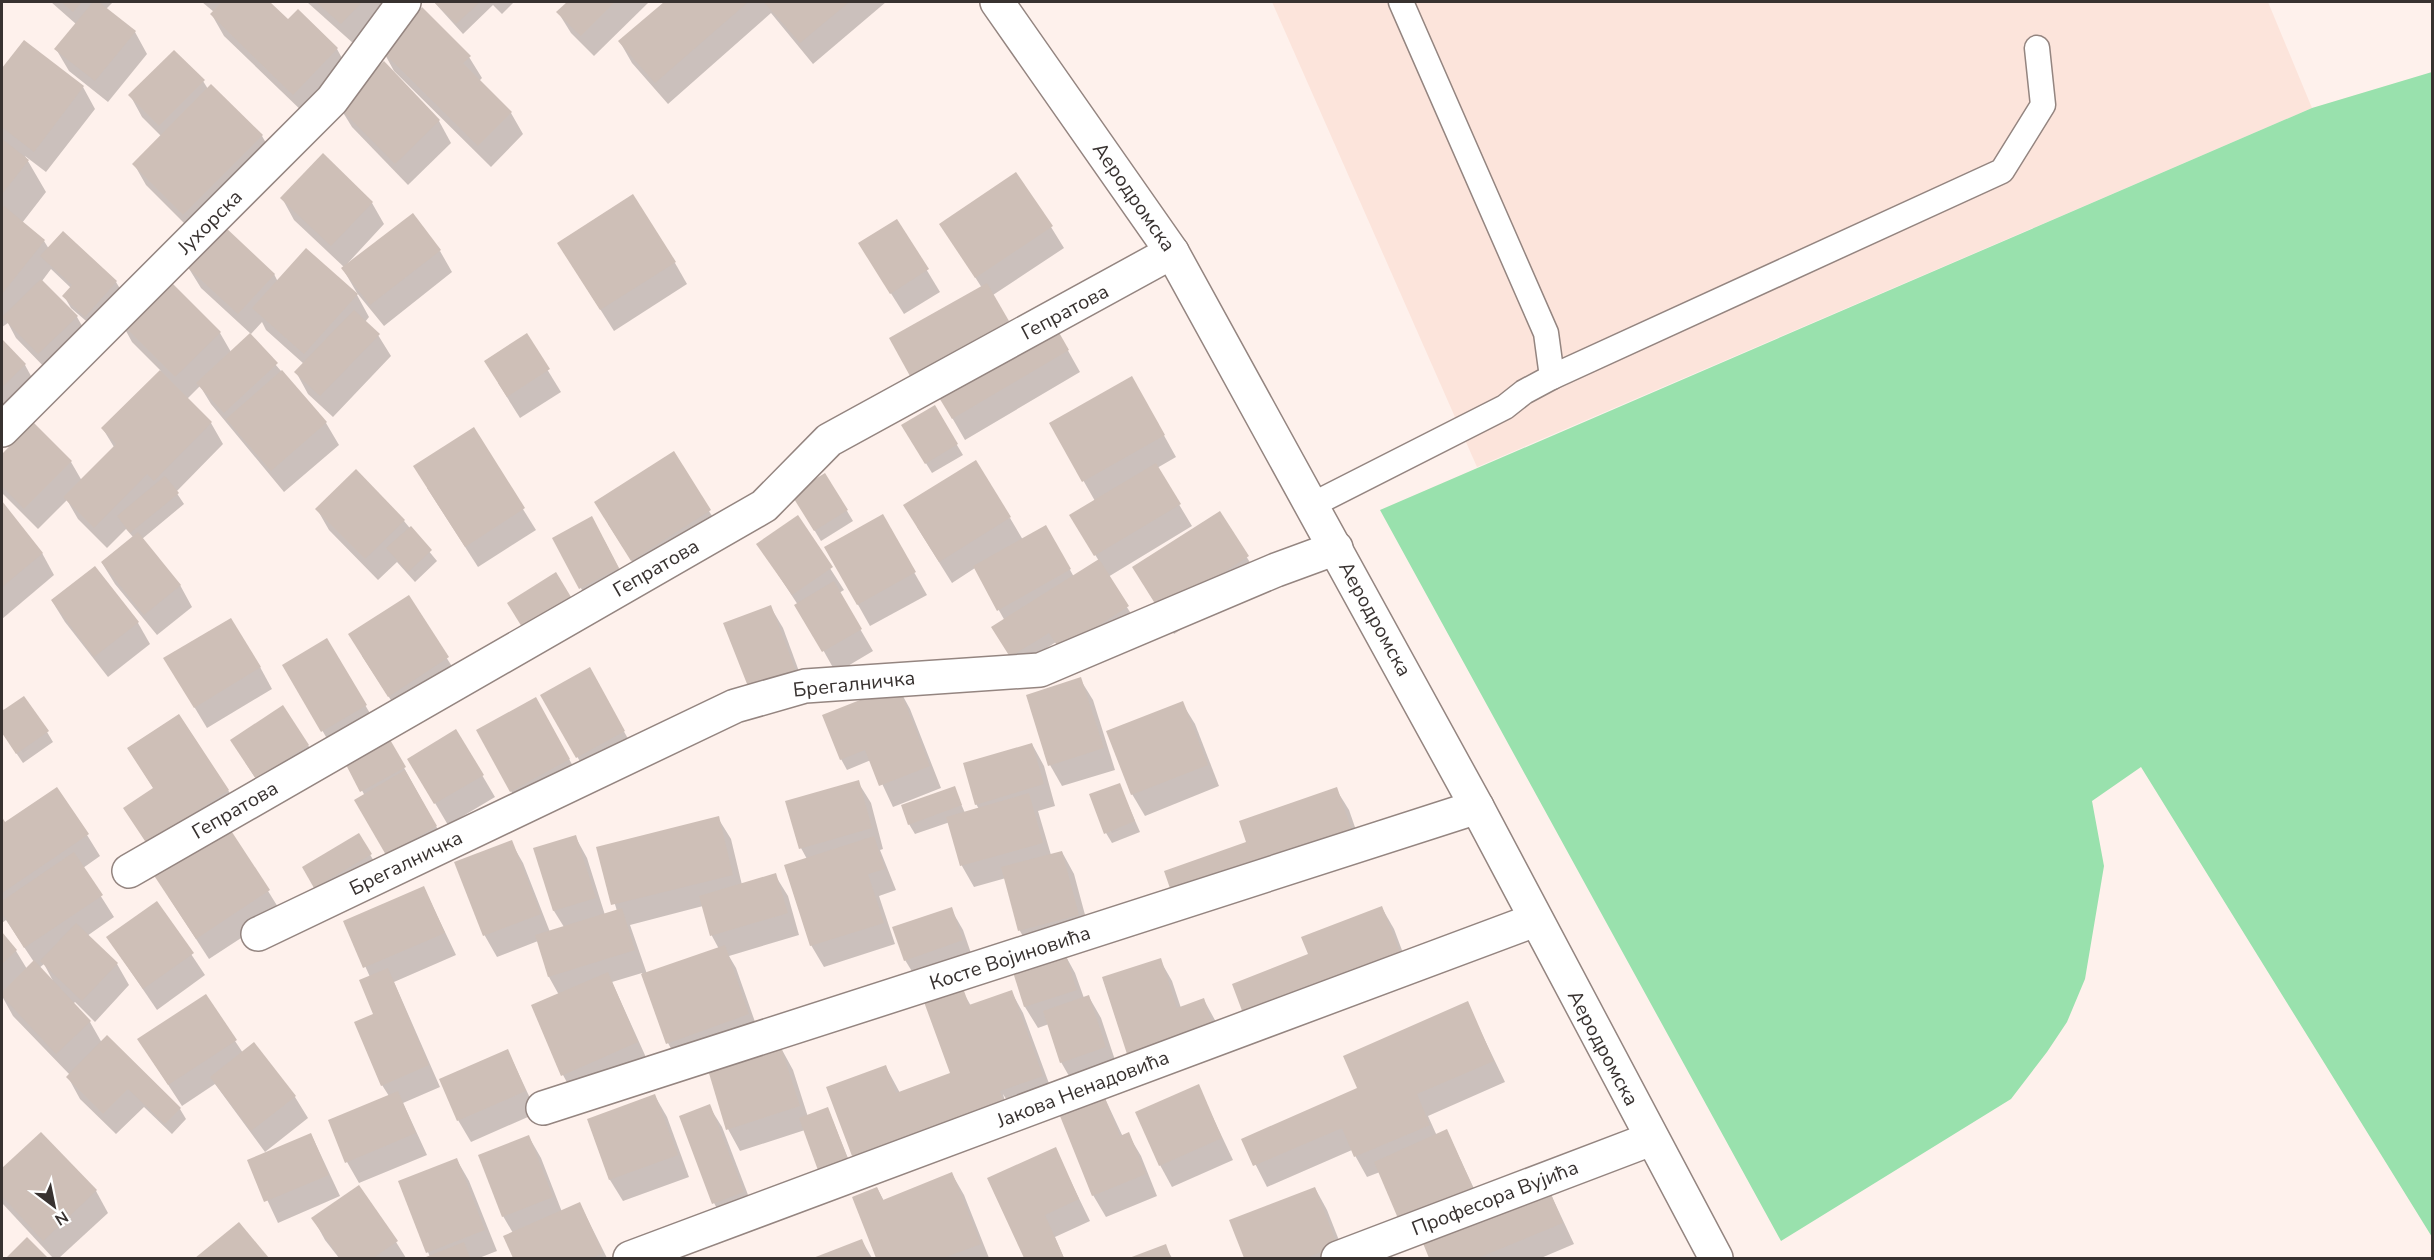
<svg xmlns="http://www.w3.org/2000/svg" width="2434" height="1260" viewBox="0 0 2434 1260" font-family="'Nunito Sans',sans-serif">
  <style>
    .built { fill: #fce4db }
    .green { fill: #99e1ad }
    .shadow { fill: #0003; fill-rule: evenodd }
    .building { fill: #cebfb7 }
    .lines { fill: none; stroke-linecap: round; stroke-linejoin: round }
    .lane-casing { stroke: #948580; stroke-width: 27 }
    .street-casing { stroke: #948580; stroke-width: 36 }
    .secondary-casing { stroke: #948580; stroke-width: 36 }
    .lane { stroke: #fff; stroke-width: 24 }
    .street { stroke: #fff; stroke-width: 33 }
    .secondary { stroke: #fff; stroke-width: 33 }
    .labels { text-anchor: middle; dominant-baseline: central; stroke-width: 4.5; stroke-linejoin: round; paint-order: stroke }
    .street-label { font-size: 20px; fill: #383230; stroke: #fff }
  </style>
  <rect width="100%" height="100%" fill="#fef1ec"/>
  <!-- built -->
  <path class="built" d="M1272 2H2268L2312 108 1477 467Z"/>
  <!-- green -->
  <path class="green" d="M2432 72V1237L2141 767 2092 801 2104 866 2085 979 2067 1022 2047 1052 2011 1099 1781 1241 1380 510 2312 108Z"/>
  <!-- shadow -->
  <g class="shadow">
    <path d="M51 2H113L106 9 135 32 147 54 108 102 69 71 56 49 76 24Z"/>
    <path d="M202 2H267L288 21 298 11 337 49 349 71 306 115 224 36 212 15 214 12Z"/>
    <path d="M307 2H386L354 44Z"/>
    <path d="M434 2H514L502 14 493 5 463 34Z"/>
    <path d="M569 2H649L594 56 571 33 558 12Z"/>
    <path d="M666 2H886L813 64 771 13 668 104 632 63 620 42Z"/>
    <path d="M24 42 83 87 95 109 46 172 25 156 46 192 22 223 44 241 49 249 116 282 122 292 92 326 71 308 64 296 71 288 51 269 42 281 77 317 89 338 51 374 16 338 8 323 2 327V71Z"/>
    <path d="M382 49 469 57 482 78 479 81 511 113 523 134 491 167 394 71Z"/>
    <path d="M384 63 439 121 451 143 408 185 352 127 339 106Z"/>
    <path d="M203 81 208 89 262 136 274 157 196 235 146 185 134 164 161 136 142 117 130 95Z"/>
    <path d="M282 198 372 203 384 224 347 264 440 251 452 272 384 326 357 293 343 269 345 268 294 220Z"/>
    <path d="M897 221 940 292 904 314 873 265Z"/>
    <path d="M941 224 1051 227 1064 248 993 295 1020 343 1053 324 1080 372 965 440 936 390 924 397 891 338 982 288Z"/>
    <path d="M675 263 687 284 614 331 572 265Z"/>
    <path d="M188 267 274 274 278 282 357 295 369 317 365 322 378 335 391 356 333 417 308 394 296 372 304 364 266 330 262 322 251 334 201 288Z"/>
    <path d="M120 320 220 333 231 352 250 335 326 423 339 445 284 492 211 404 200 386 187 399 211 423 223 444 176 492 184 504 142 539 180 585 192 607 157 635 115 584 102 563 133 537 126 529 107 548 78 519 67 500 38 529 2 493V456L33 424 71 462 82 481 114 447 103 429 161 371 132 342Z"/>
    <path d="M526 335 561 392 520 418 498 383Z"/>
    <path d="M2 341 25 365 37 387 2 420Z"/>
    <path d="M1132 378 1176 457 1157 468 1192 526 1108 577 1140 628 1056 642 1017 667 999 638 1005 621 975 568 952 583 917 527 1010 518 1023 540 1046 527 1074 577 1099 561 1084 537 1095 501 1051 424Z"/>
    <path d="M934 407 963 455 932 473 903 426Z"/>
    <path d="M473 429 536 530 478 567 427 488Z"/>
    <path d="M673 453 722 532 645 581 608 524Z"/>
    <path d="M2 504 42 553 54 575 2 619Z"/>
    <path d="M799 505 847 511 853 521 821 541Z"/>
    <path d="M317 509 404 521 437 561 415 582 397 562 378 580 329 530Z"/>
    <path d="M1220 513 1260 579 1174 634 1134 568Z"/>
    <path d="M882 516 927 595 870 626 826 548Z"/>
    <path d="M797 517 844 590 839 593 873 651 836 673 798 605 758 544Z"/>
    <path d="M554 539 604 540 630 590 593 610Z"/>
    <path d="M408 597 460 679 402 717 362 656Z"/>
    <path d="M52 601 138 623 150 644 108 677 65 622Z"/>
    <path d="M770 606 783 628 807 693 763 710Z"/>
    <path d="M327 640 378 727 335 752 284 666Z"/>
    <path d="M260 667 272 689 207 728 178 680Z"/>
    <path d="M589 669 636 753 590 779 542 695Z"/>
    <path d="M1080 679 1093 700 1115 770 1062 786 1050 765Z"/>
    <path d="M898 687 910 709 941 788 893 807 871 760 847 770 841 759Z"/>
    <path d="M1182 703 1195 724 1219 786 1145 816 1132 794Z"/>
    <path d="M2 709 47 732 53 742 23 763 2 732Z"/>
    <path d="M548 720 581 781 523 812 511 791Z"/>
    <path d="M456 731 495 797 448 825 409 759Z"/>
    <path d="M385 733 448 848 400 876 365 796 343 756Z"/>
    <path d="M1032 744 1044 766 1055 806 1038 811 1051 855 1062 852 1074 874 1091 937 1032 952 1020 931 1006 878 974 887 962 866 950 822 915 834 909 824 954 788 965 813 979 809 976 804Z"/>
    <path d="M308 745 320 767 269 799 245 762Z"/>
    <path d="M129 749 228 790 240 812 160 864 125 808 154 789Z"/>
    <path d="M858 782 871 803 883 849 880 850 896 890 879 896 895 944 824 967 811 945 807 859 801 848Z"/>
    <path d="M1119 784 1140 832 1112 843 1106 833Z"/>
    <path d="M1336 789 1349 810 1364 853 1248 843Z"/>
    <path d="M718 818 731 839 742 885 775 875 788 896 799 935 729 956 736 968 760 1036 680 1065 668 1043 642 973 612 982 649 1064 575 1097 563 1075 559 995 549 977 538 941 497 957 485 936 456 863 511 842 523 863 550 932 564 927 554 911 535 849 575 836 587 858 605 915 617 911 598 848ZM703 906 712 936 719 949 647 974 630 925Z"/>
    <path d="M2 820 5 824 87 835 100 856 83 868 114 917 87 936 117 964 129 985 95 1022 75 1002 73 1004 90 1022 102 1043 180 1109 186 1119 172 1134 144 1107 116 1134 80 1099 68 1077 70 1075 13 1016 2 996V934L16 951 27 969 34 962 6 920 2 923ZM44 964 53 981 39 968Z"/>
    <path d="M359 835 376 865 321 897 304 867Z"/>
    <path d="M424 888 456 955 394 982 440 1087 403 1103 427 1155 359 1183 347 1162 389 1096 382 1085 370 977 345 921Z"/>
    <path d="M268 891 281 912 209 959 168 896Z"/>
    <path d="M157 903 205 975 157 1010 108 938Z"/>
    <path d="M1382 908 1394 929 1412 977 1309 955Z"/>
    <path d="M951 909 963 930 974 962 918 981 905 960Z"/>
    <path d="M1063 951 1075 973 1084 998 1089 997 1101 1018 1118 1069 1073 1083 1061 1062 1049 1024 1038 1028 1025 1007 1013 967Z"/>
    <path d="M1160 960 1172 981 1181 1008 1204 1000 1216 1022 1141 1075 1128 1054 1103 978Z"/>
    <path d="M962 990 971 1006 1011 991 1023 1013 1054 1097 1014 1112 1003 1094 1008 1112 865 1177 853 1156 886 1067 900 1093 952 1074Z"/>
    <path d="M1467 1003 1505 1082 1428 1116 1437 1136 1447 1131 1484 1210 1546 1184 1574 1244 1541 1258H1431L1423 1240 1380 1172 1367 1177 1352 1150 1267 1187 1243 1140 1359 1089Z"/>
    <path d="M139 1040 235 1041 243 1053 254 1044 295 1097 308 1118 265 1152 215 1084 182 1106Z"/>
    <path d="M781 1048 793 1070 808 1117 828 1109 854 1173 805 1130 740 1151 728 1129Z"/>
    <path d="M508 1051 537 1113 471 1142 458 1120Z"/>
    <path d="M1198 1086 1233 1160 1172 1187 1160 1165Z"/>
    <path d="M1101 1090 1123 1137 1128 1134 1141 1156 1157 1196 1106 1217 1093 1195Z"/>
    <path d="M655 1096 667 1117 689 1177 623 1201 610 1180 588 1120Z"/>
    <path d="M709 1106 722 1127 755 1213 726 1224 714 1203Z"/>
    <path d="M41 1134 96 1191 108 1213 59 1258H53L2 1203V1170Z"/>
    <path d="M311 1134 340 1196 278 1223 249 1161Z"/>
    <path d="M529 1137 541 1158 562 1212 580 1204 607 1258H514L505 1237 513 1233 503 1216Z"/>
    <path d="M1055 1149 1090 1221 1055 1237 1064 1258H1025L989 1179Z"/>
    <path d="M457 1160 469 1181 497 1251 479 1258H428L430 1257 400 1182Z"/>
    <path d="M952 1174 964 1195 989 1258H878L854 1198 877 1188 884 1201Z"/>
    <path d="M358 1187 396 1242 406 1258H339L325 1240 313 1218Z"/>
    <path d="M1315 1188 1327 1210 1346 1258H1246L1231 1221Z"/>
    <path d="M238 1224 267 1258H197Z"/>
    <path d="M27 1239 46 1258H8Z"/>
    <path d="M862 1241 872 1258H817Z"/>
    <path d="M1165 1246 1172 1258H1133Z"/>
  </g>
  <!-- building -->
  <g class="building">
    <path d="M61 2H82L73 12Z"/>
    <path d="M93 2H99L136 31 95 81 54 49Z"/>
    <path d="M222 2H270L288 19 298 9 338 48 293 95 210 14Z"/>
    <path d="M316 2H362L341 24Z"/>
    <path d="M434 2H480L456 24Z"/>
    <path d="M567 2H615L581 36 556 12Z"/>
    <path d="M664 2H748L655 83 618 41Z"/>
    <path d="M764 2H849L800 43Z"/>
    <path d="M422 7 471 56 463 63 512 112 478 146 380 49Z"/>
    <path d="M24 40 84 86 34 152 2 127V68Z"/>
    <path d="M174 50 205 80 159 126 128 95Z"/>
    <path d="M384 61 440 120 395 164 337 105Z"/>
    <path d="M211 84 263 135 183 215 132 164Z"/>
    <path d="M2 139 29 160 2 194Z"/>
    <path d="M323 153 373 202 331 246 280 198Z"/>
    <path d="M1016 172 1053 226 975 278 939 224Z"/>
    <path d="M633 194 676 262 600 310 557 243Z"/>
    <path d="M4 206 45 240 2 294V209Z"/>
    <path d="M413 213 441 250 370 305 341 268Z"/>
    <path d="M897 219 929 269 890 294 858 243Z"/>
    <path d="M224 226 275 274 238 314 186 266Z"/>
    <path d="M63 231 117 281 85 317 62 296 72 285 40 256Z"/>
    <path d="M306 248 358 294 304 354 252 308Z"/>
    <path d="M164 275 221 332 175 377 118 320Z"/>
    <path d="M41 279 78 316 38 354 2 317Z"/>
    <path d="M987 283 1009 321 910 376 889 338Z"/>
    <path d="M354 310 380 334 320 396 294 372Z"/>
    <path d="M1053 322 1069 350 952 419 935 391Z"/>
    <path d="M250 333 278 363 224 413 196 383Z"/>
    <path d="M527 333 550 369 507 397 484 361Z"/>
    <path d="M2 339 26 364 2 387Z"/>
    <path d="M160 370 212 422 154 481 147 474 94 528 63 497 116 444 101 428Z"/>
    <path d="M282 370 327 422 271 471 226 419Z"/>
    <path d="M1132 376 1165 435 1082 482 1049 423Z"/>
    <path d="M935 405 958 444 925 464 901 425Z"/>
    <path d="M33 422 72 461 24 509 2 486V454Z"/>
    <path d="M474 427 525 508 465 547 413 466Z"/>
    <path d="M674 451 711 510 631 561 594 502Z"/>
    <path d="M976 460 1011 517 939 562 903 505Z"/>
    <path d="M1156 463 1181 504 1094 556 1069 515Z"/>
    <path d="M356 469 405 520 365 559 315 509Z"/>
    <path d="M825 473 848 510 814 531 791 494Z"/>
    <path d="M165 476 179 493 130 533 117 516Z"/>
    <path d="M2 501 43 553 2 587Z"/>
    <path d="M1220 511 1249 556 1161 613 1132 567Z"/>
    <path d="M883 514 916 572 857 605 824 547Z"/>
    <path d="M798 515 833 567 792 595 756 544Z"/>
    <path d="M592 516 619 568 579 589 552 538Z"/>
    <path d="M1046 525 1071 569 997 611 973 566Z"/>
    <path d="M411 526 432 550 408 572 386 548Z"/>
    <path d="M138 532 181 585 144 615 101 562Z"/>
    <path d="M1099 559 1129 606 1060 650 1049 633 1010 657 991 627Z"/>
    <path d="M95 566 139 622 94 657 51 600Z"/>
    <path d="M556 572 571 597 522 627 507 603Z"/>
    <path d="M834 581 862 629 822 652 794 605Z"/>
    <path d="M409 595 449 657 388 697 348 634Z"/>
    <path d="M771 605 796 671 749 689 723 623Z"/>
    <path d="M231 618 261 667 194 708 163 658Z"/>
    <path d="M327 638 367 705 321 732 282 665Z"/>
    <path d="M590 667 625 731 576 758 540 695Z"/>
    <path d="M1081 677 1104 748 1048 766 1026 695Z"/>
    <path d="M898 685 930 766 879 786 865 750 840 760 822 715Z"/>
    <path d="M24 696 49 731 16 754 2 733V711Z"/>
    <path d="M536 697 570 759 510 792 476 730Z"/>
    <path d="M1183 701 1208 765 1131 795 1106 731Z"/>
    <path d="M283 705 309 745 256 779 230 740Z"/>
    <path d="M179 714 229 790 147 844 123 808 153 788 127 748Z"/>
    <path d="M456 729 484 775 434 804 407 759Z"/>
    <path d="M385 731 406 767 360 792 341 755Z"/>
    <path d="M1032 743 1044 784 975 805 963 763Z"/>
    <path d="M405 770 437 826 386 855 354 800Z"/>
    <path d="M859 780 872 828 799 849 785 801Z"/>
    <path d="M1120 783 1135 821 1104 834 1089 794Z"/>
    <path d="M955 786 962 805 908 825 901 805Z"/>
    <path d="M57 787 89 834 2 893V817L5 822Z"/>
    <path d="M1337 787 1352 831 1172 894 1164 871 1246 842 1239 821Z"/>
    <path d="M1029 793 1043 843 960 866 946 817Z"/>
    <path d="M719 816 733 875 611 905 596 847Z"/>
    <path d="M228 826 270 890 196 939 153 874Z"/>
    <path d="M359 833 372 854 314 888 302 867Z"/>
    <path d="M576 835 596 898 553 911 533 848Z"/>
    <path d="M874 836 885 869 868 874 884 923 810 946 784 865Z"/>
    <path d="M512 840 541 914 483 936 454 862Z"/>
    <path d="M1062 851 1079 915 1018 931 1001 867Z"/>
    <path d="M74 852 103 895 24 948 2 913V901Z"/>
    <path d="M776 873 788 913 710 936 699 896Z"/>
    <path d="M424 886 445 933 363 968 343 921Z"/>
    <path d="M157 901 194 953 143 989 106 937Z"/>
    <path d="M1382 906 1401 955 1244 1016 1232 984 1308 954 1301 937Z"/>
    <path d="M952 907 963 940 904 961 892 927Z"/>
    <path d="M622 908 635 950 548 977 535 935Z"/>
    <path d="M76 923 118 963 82 1001 40 961Z"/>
    <path d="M2 932 17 950 2 964Z"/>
    <path d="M725 945 749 1014 666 1044 641 974Z"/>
    <path d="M1064 949 1077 990 1024 1007 1011 966Z"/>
    <path d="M1161 958 1177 1008 1204 998 1213 1026 1127 1054 1102 977Z"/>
    <path d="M34 960 91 1021 56 1054 2 996V992Z"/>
    <path d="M388 968 429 1065 381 1086 354 1022 373 1014 359 980Z"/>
    <path d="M608 972 638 1042 561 1076 531 1005Z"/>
    <path d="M963 988 969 1005 1012 990 1043 1076 1000 1091 1003 1101 852 1156 826 1087 886 1065 896 1093 950 1073 924 1002Z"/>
    <path d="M206 994 237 1040 168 1085 137 1039Z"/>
    <path d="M1089 995 1106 1047 1060 1063 1043 1011Z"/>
    <path d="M1468 1001 1494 1061 1417 1094 1430 1125 1354 1157 1342 1128 1253 1166 1241 1139 1357 1088 1343 1056Z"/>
    <path d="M107 1035 181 1108 165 1124 128 1089 103 1114 66 1077Z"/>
    <path d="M254 1042 296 1096 251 1131 210 1077Z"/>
    <path d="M781 1047 800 1106 726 1130 708 1070Z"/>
    <path d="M508 1049 526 1091 457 1121 439 1079Z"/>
    <path d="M1199 1084 1222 1138 1159 1166 1135 1112Z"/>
    <path d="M1101 1088 1120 1136 1129 1132 1146 1174 1092 1196 1056 1106Z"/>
    <path d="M398 1091 416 1133 345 1163 328 1120Z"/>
    <path d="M655 1094 678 1155 609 1180 587 1119Z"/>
    <path d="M710 1104 744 1192 712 1204 679 1116Z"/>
    <path d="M828 1107 849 1162 819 1173 799 1118Z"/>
    <path d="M1447 1129 1474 1190 1400 1223 1374 1162Z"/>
    <path d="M41 1132 97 1190 43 1241 2 1196V1168Z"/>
    <path d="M311 1133 329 1175 264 1202 247 1160Z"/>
    <path d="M529 1135 553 1197 502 1217 478 1155Z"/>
    <path d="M1056 1147 1079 1199 1045 1215 1064 1258H1024L987 1178Z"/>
    <path d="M457 1158 485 1230 426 1253 398 1181Z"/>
    <path d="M952 1172 981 1244 943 1258H876L852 1197 877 1187 883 1200Z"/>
    <path d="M1546 1182 1563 1223 1478 1258H1429L1420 1236Z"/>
    <path d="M359 1185 398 1241 373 1258H340L311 1218Z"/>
    <path d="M1315 1187 1338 1246 1305 1258H1244L1229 1220Z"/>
    <path d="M580 1202 603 1253 592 1258H513L503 1236Z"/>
    <path d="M239 1222 269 1258H195Z"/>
    <path d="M27 1237 48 1258H6Z"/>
    <path d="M862 1239 870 1258H813Z"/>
    <path d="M464 1242 470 1258H426V1257Z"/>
    <path d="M1166 1244 1171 1258H1129Z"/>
  </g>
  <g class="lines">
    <defs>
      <g id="lane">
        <path d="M1552 377 2002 171 2043 105 2037 48"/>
        <path d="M1312 505 1505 407 1524 392 1552 377 1546 333 1401 2"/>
      </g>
      <g id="street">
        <path d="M2 430 332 100 404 2"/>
        <path d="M129 871 764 506 829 440 1172 252"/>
        <path d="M258 934 735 706 805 686 1040 670 1276 570 1336 548"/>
        <path d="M543 1108 1477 807"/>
        <path d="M630 1258 1535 920"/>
        <path d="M1338 1258 1651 1139"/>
      </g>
      <path id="secondary" d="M997 2 1172 252 1477 807 1716 1258"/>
    </defs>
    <!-- lane casing -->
    <use href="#lane" class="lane-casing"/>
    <!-- street casing -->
    <use href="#street" class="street-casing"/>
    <!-- secondary casing -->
    <use href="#secondary" class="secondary-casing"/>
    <!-- lane -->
    <use href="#lane" class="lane"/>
    <!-- street -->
    <use href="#street" class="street"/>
    <!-- secondary -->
    <use href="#secondary" class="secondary"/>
  </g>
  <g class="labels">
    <!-- street labels -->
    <g class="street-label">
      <text transform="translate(1134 197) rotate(55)">Аеродромска</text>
      <text transform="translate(210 222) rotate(-45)">Јухорска</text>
      <text transform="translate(1065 312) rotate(-28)">Гепратова</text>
      <text transform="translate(656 568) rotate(-30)">Гепратова</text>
      <text transform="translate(1375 619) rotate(61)">Аеродромска</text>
      <text transform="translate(854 684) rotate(-6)">Брегалничка</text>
      <text transform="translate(235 810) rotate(-30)">Гепратова</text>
      <text transform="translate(406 863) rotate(-26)">Брегалничка</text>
      <text transform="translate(1010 958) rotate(-18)">Косте Војиновића</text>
      <text transform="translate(1603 1048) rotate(62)">Аеродромска</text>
      <text transform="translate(1083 1089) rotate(-21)">Јакова Ненадовића</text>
      <text transform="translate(1495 1198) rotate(-21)">Професора Вујића</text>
    </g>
  </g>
  <!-- border -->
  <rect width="2434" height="1260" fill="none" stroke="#383230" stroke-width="6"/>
  <!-- north arrow -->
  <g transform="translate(54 1206) rotate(148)" stroke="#ffffff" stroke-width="4.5" paint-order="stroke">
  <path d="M0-4.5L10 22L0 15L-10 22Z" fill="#383230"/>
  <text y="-9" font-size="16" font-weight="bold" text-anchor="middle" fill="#383230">N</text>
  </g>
</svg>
